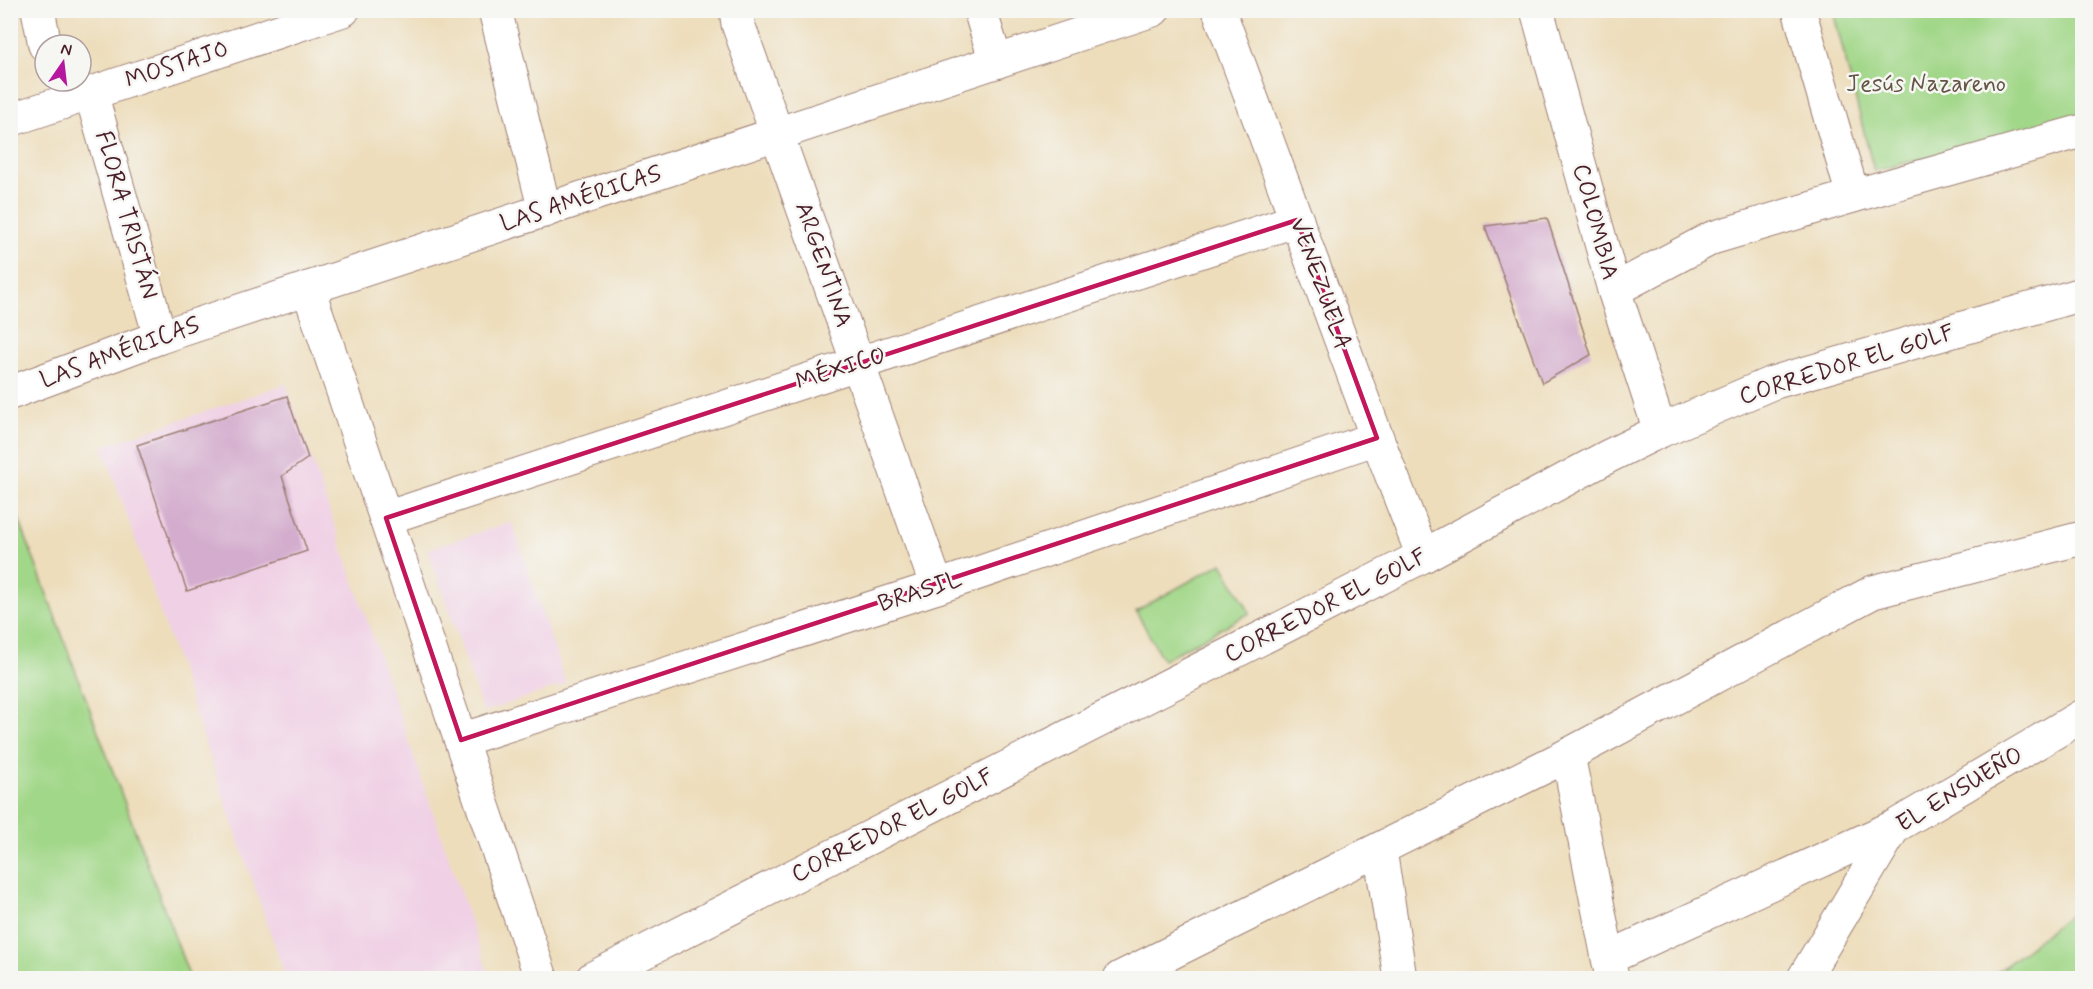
<svg xmlns="http://www.w3.org/2000/svg" width="2093" height="989" viewBox="0 0 2093 989" font-family="Mynerve,sans-serif">
  <style>
    .built { fill: #f0d0e5 }
    .green { fill: #a1d788; stroke: #767b5a; stroke-width: 1.5 }
    .building { fill: #d4adce }
    .lines { fill: none; stroke-linecap: round; stroke-linejoin: round }
    .minor-casing { stroke: #9c7e73; stroke-width: 35 }
    .minor { stroke: #fff; stroke-width: 33 }
    .marked { fill: none; stroke: #c2185b; stroke-width: 4.5; stroke-linejoin: round }
    .labels { text-anchor: middle; dominant-baseline: central; stroke-width: 5; stroke-linejoin: round; paint-order: stroke }
    .street-label { font-size: 24px; fill: #4a1f2b; stroke: #f6f6f2 }
    .park-label { font-size: 24px; fill: #645647; stroke: #f6f6f2 }
  </style>
  <rect width="100%" height="100%" fill="#f6f6f2"/>
  <filter id="ink" filterUnits="userSpaceOnUse"><feTurbulence type="fractalNoise" baseFrequency=".0167" numOctaves="2"/><feDisplacementMap in="SourceGraphic" scale="12" xChannelSelector="R" yChannelSelector="G"/><feConvolveMatrix kernelMatrix="1 2 1 2 8 2 1 2 1" color-interpolation-filters="sRGB"/></filter>
  <filter id="wash" filterUnits="userSpaceOnUse"><feTurbulence type="fractalNoise" baseFrequency=".008" numOctaves="4" result="noise"/><feDisplacementMap in="SourceGraphic" scale="24" xChannelSelector="R" yChannelSelector="G"/><feGaussianBlur stdDeviation="1.35" result="paint"/><feColorMatrix in="noise" values="0 0 0 0 0 0 0 0 0 0 0 0 0 0 0 0 0 1.4 0 .05"/><feComposite in="paint" operator="in"/></filter>
  <g filter="url(#wash)">
    <rect width="100%" height="100%" fill="#edddbb"/>
    <!-- built -->
    <g class="built">
      <path d="M286 384 490 978H286L103 446Z"/>
      <path d="M512 522 566 684 483 712 428 549Z"/>
    </g>
    <!-- green -->
    <g class="green">
      <path d="M1833 11H2082V119L1874 171Z"/>
      <path d="M11 498 190 978H11Z"/>
      <path d="M1222 563 1250 613 1163 660 1136 611Z"/>
      <path d="M2082 905V978H1990Z"/>
    </g>
    <g id="blocks">
      <!-- building -->
      <g class="building">
        <path d="M1547 218 1591 355 1542 383 1485 226Z"/>
        <path d="M287 396 308 458 282 476 307 551 187 591 137 445Z"/>
      </g>
    </g>
  </g>
  <g filter="url(#ink)">
    <use href="#blocks" fill-opacity="0" stroke="#9c7e73" stroke-width="1.5"/>
    <g class="lines">
      <defs>
        <g id="minor">
          <path d="M38 10 45 45"/>
          <path d="M495 10 545 211"/>
          <path d="M736 10 738 24 937 587"/>
          <path d="M980 10 996 62"/>
          <path d="M1219 10 1377 438 1423 556"/>
          <path d="M1537 10 1614 290 1660 431"/>
          <path d="M1799 10 1853 196"/>
          <path d="M91 93 160 337"/>
          <path d="M10 120 343 10"/>
          <path d="M308 288 541 978"/>
          <path d="M1614 290 1712 238 1853 196 2082 131"/>
          <path d="M10 393 160 337 1153 10"/>
          <path d="M386 518 1297 220"/>
          <path d="M461 740 937 587 1377 438"/>
          <path d="M1568 755 1612 978"/>
          <path d="M1380 850 1400 978"/>
          <path d="M1608 958 1894 827"/>
          <path d="M593 978 1423 556 1609 456 1660 431 1772 383 2082 294"/>
          <path d="M1120 978 1568 755 1873 592 2082 538"/>
          <path d="M1804 978 1894 827 2082 716"/>
        </g>
      </defs>
      <!-- minor casing -->
      <use href="#minor" class="minor-casing"/>
      <!-- minor -->
      <use href="#minor" class="minor"/>
    </g>
  </g>
  <!-- marked area -->
  <path class="marked" d="M1297 220 1377 438 461 740 386 518Z"/>
  <g class="labels">
    <!-- street labels -->
    <g class="street-label">
      <text transform="translate(177 65) rotate(-18)">MOSTAJO</text>
      <text transform="translate(581 199) rotate(-18)">LAS AMÉRICAS</text>
      <text transform="translate(126 215) rotate(74)">FLORA TRISTÁN</text>
      <text transform="translate(1595 222) rotate(75)">COLOMBIA</text>
      <text transform="translate(823 265) rotate(71)">ARGENTINA</text>
      <text transform="translate(1320 284) rotate(70)">VENEZUELA</text>
      <text transform="translate(120 353) rotate(-20)">LAS AMÉRICAS</text>
      <text transform="translate(1847 365) rotate(-17)">CORREDOR EL GOLF</text>
      <text transform="translate(841 369) rotate(-18)">MÉXICO</text>
      <text transform="translate(920 592) rotate(-18)">BRASIL</text>
      <text transform="translate(1326 606) rotate(-27)">CORREDOR EL GOLF</text>
      <text transform="translate(1960 790) rotate(-31)">EL ENSUEÑO</text>
      <text transform="translate(893 826) rotate(-27)">CORREDOR EL GOLF</text>
    </g>
    <!-- park labels -->
    <g class="park-label">
      <text x="1926" y="84">Jesús Nazareno</text>
    </g>
  </g>
  <!-- margin -->
  <rect width="2093" height="989" fill="none" stroke="#f6f6f2" stroke-width="36"/>
  <!-- north arrow -->
  <g transform="translate(63 63) rotate(14)"><circle r="28" fill="#f6f6f2" stroke="#b1a0a2" stroke-width="1.5"/>
  <path d="M0-4.5L10 22L0 15L-10 22Z" fill="#b5179e"/>
  <text y="-9" font-size="16" font-weight="bold" text-anchor="middle" fill="#4a1f2b">N</text>
  </g>
</svg>
